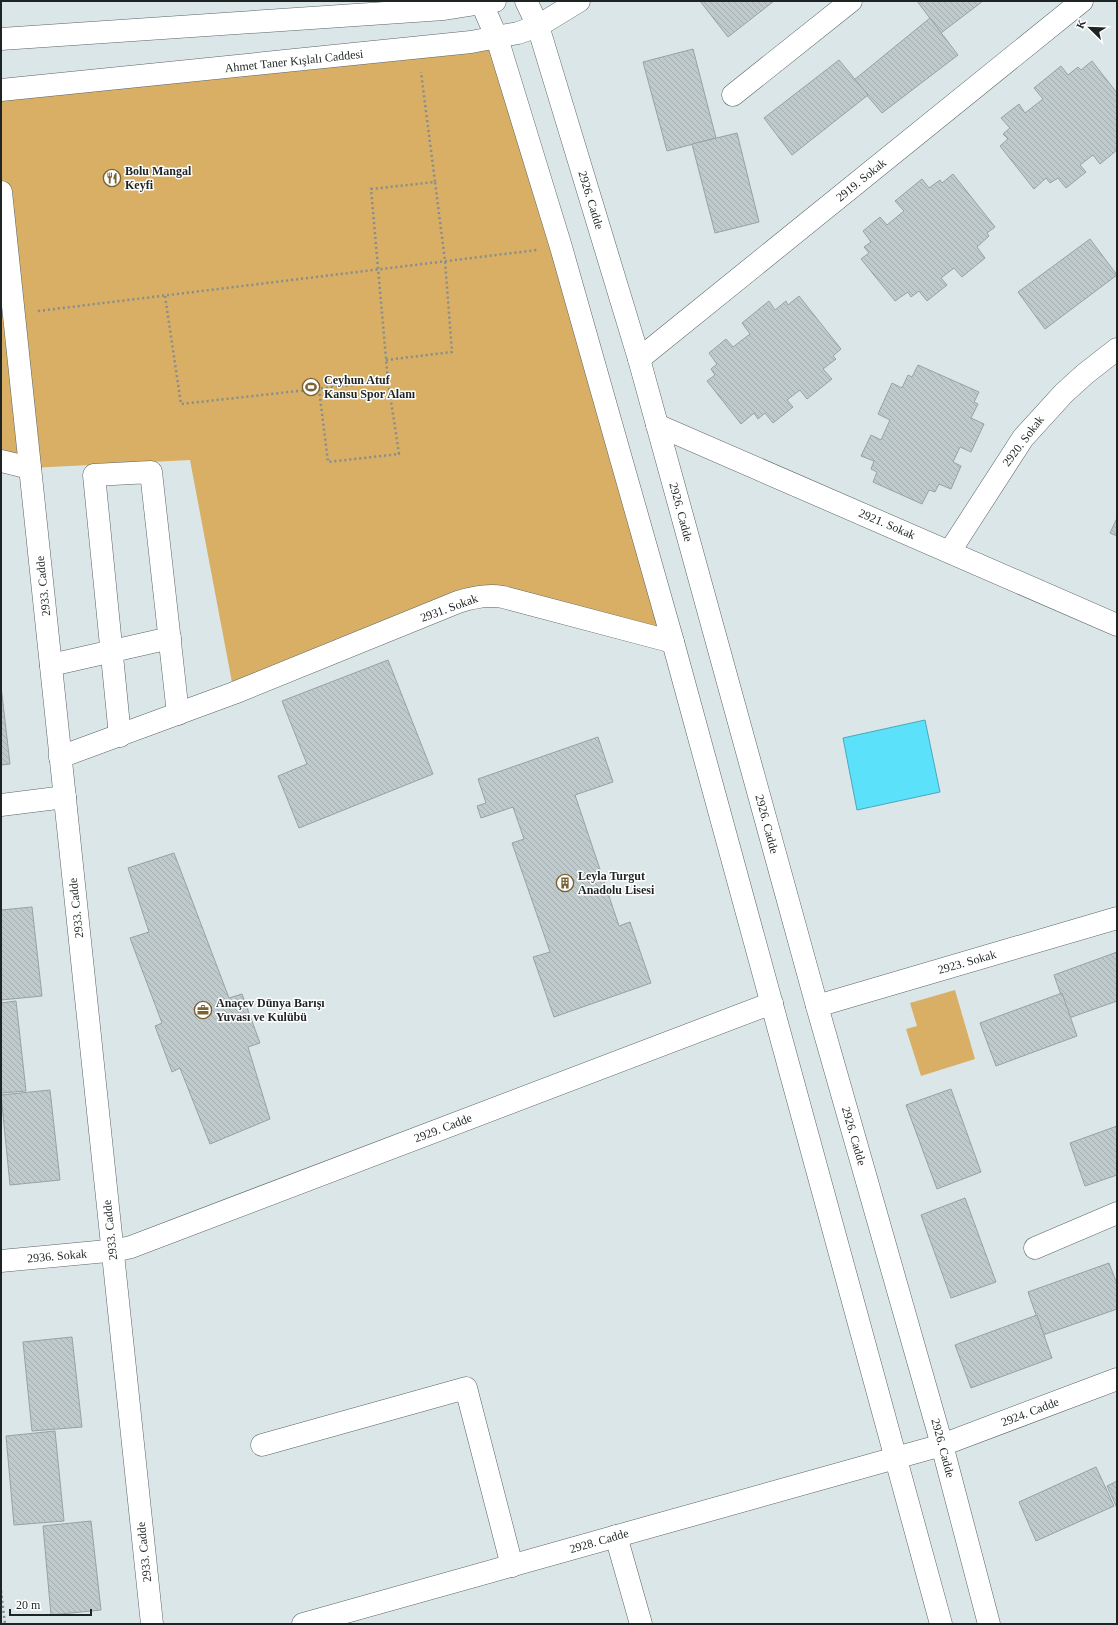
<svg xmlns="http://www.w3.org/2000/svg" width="1118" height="1625" viewBox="0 0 1118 1625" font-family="Georgia,serif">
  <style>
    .green { fill: #d8af64 }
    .water { fill: #5ce1fa; stroke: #49a8ba }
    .building { fill: url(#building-back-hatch); stroke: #97a2a4 }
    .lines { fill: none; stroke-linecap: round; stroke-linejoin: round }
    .minor-casing { stroke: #5a6466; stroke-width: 23 }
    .path { stroke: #858d8f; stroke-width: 2.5; stroke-dasharray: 2 3; stroke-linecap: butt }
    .minor { stroke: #fff; stroke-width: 22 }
    .labels { text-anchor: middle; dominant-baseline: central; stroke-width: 3; stroke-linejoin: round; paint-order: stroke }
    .street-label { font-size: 12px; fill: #1e2323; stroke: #fff }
    .poi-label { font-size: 12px; font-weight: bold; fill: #1e2323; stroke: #fff; text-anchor: start }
  </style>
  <defs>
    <pattern id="building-back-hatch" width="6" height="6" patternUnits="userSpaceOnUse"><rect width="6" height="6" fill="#bfcacc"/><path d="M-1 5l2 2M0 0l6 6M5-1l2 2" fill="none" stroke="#a4adaf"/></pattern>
  </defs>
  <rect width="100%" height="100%" fill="#dbe6e9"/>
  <!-- green -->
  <g class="green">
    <path d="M497 38 673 642 503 597 234 693 190 460 30 468 1 461V90Z"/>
    <path d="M955 990 975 1059 921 1076 906 1029 917 1026 910 1003Z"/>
  </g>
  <!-- water -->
  <path class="water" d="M925 720 940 792 857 810 843 738Z"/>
  <!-- building -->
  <g class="building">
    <path d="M700 1H774L728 37Z"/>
    <path d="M917 1H983L941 33Z"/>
    <path d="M930 18 958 55 882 113 854 80Z"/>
    <path d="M693 49 716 138 667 151 643 62Z"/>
    <path d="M839 60 868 95 792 155 764 118Z"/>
    <path d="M1092 61 1117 93V133L1116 134 1117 135V150L1100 164 1093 155 1080 165 1086 172 1066 188 1058 178 1050 183 1046 178 1034 189 1000 146 1008 139 1003 134 1010 128 1001 118 1019 104 1025 113 1043 99 1034 88 1061 66 1068 75 1078 67 1081 70Z"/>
    <path d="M737 133 759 222 715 233 692 144Z"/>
    <path d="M953 174 995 227 987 233 989 236 977 247 985 258 962 277 954 268 941 278 947 285 927 301 919 291 911 297 908 292 895 301 861 259 869 253 864 247 871 242 863 231 880 217 887 225 904 211 895 201 922 179 929 188 940 180 942 183Z"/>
    <path d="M1090 239 1117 275 1045 329 1018 292Z"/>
    <path d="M799 296 841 349 833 356 836 359 823 369 832 379 807 399 800 390 787 400 793 407 773 423 765 413 758 419 754 413 741 424 707 381 715 375 711 369 717 364 709 353 726 339 733 347 750 334 742 323 769 301 775 310 786 301 788 305Z"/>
    <path d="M918 365 979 392 974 402 978 404 971 418 984 424 971 452 960 447 953 462 961 466 951 489 939 484 935 492 929 490 922 504 873 482 877 472 871 469 874 461 861 456 871 435 881 440 890 420 878 414 892 383 902 388 908 375 912 377Z"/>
    <path d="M1117 518V536L1110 533Z"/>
    <path d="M388 660 433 774 299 828 278 776 307 764 282 701Z"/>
    <path d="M1 686 10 764 1 765Z"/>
    <path d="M598 737 613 782 575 795 619 926 630 922 651 983 554 1017 533 957 550 952 512 843 524 839 513 807 481 818 477 806 486 803 478 779Z"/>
    <path d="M174 853 229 998 242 994 260 1043 248 1047 270 1119 210 1144 180 1068 172 1072 155 1026 162 1023 130 938 149 932 128 868Z"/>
    <path d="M32 907 42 996 1 1000V910Z"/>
    <path d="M1117 952V1001L1069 1018 1054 975Z"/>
    <path d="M1062 993 1077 1036 996 1066 980 1023Z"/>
    <path d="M16 1001 26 1091 1 1093V1003Z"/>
    <path d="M951 1089 981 1172 937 1189 906 1105Z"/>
    <path d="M50 1090 60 1180 10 1185 1 1095Z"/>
    <path d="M1117 1126V1175L1085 1186 1070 1143Z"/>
    <path d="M965 1198 996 1282 951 1298 921 1215Z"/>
    <path d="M1109 1263 1117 1284V1309L1043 1335 1028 1292Z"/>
    <path d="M1037 1315 1052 1358 971 1388 955 1345Z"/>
    <path d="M72 1337 82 1427 32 1431 23 1342Z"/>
    <path d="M55 1431 64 1521 14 1525 6 1436Z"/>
    <path d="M1096 1467 1114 1506 1036 1541 1019 1502Z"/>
    <path d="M1117 1481V1508L1107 1486Z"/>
    <path d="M91 1521 101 1610 51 1615 43 1526Z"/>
  </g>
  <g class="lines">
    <defs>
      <g id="minor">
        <path d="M526 1 538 26 639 359 817 1006 942 1445 989 1624"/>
        <path d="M482 4 497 38 561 247 673 642 941 1624"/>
        <path d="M1 39 444 9 495 1"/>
        <path d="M1 90 471 42 518 33 538 26 579 1"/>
        <path d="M733 95 851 1"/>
        <path d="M1 192 152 1624"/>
        <path d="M639 359 1082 1"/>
        <path d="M657 425 1117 625"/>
        <path d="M1 461 30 468"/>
        <path d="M950 551 1023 438 1064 393 1085 374 1117 349"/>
        <path d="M51 665 170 638"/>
        <path d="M120 736 94 475 151 472 178 714"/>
        <path d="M60 757 234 693 458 602C473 597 487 594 503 597L673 642"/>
        <path d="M1 805 65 797"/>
        <path d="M817 1006 1117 918"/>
        <path d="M1035 1248 1117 1213"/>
        <path d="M1 1261 118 1250 131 1247 772 1003"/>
        <path d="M262 1445 466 1388 512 1566"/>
        <path d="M616 1536 641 1624"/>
        <path d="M303 1624 942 1445 1117 1379"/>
      </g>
    </defs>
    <!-- minor casing -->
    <use href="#minor" class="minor-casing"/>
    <!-- path -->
    <g class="path">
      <path d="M165 296 181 404 388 381 371 189 435 182 421 72"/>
      <path d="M38 311 537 250"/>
      <path d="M386 360 452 352 445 261 435 182"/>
      <path d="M319 389 328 462 399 454 388 381"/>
      <path d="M1 1591 5 1624"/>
    </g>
    <!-- minor -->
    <use href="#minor" class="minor"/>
  </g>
  <!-- icons -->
  <defs>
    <symbol id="restaurant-ring" viewBox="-11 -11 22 22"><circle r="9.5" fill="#fff" stroke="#7c6334" stroke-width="1.5"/><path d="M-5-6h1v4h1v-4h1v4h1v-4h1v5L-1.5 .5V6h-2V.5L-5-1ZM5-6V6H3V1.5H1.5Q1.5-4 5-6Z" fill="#7c6334"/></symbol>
    <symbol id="stadium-ring" viewBox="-11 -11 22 22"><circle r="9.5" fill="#fff" stroke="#7c6334" stroke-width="1.5"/><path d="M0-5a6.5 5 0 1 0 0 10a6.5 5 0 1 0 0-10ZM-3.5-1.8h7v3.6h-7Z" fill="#7c6334"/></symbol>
    <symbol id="building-ring" viewBox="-11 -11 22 22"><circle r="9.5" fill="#fff" stroke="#7c6334" stroke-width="1.5"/><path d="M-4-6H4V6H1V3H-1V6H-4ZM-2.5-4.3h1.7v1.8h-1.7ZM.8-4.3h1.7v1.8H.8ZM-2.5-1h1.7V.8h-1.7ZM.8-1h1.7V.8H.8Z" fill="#7c6334"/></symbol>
    <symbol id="office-ring" viewBox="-11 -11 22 22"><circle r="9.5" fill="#fff" stroke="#7c6334" stroke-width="1.5"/><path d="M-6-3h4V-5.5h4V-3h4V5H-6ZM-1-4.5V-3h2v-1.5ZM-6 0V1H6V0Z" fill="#7c6334"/></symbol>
  </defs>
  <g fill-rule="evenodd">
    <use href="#restaurant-ring" x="102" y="168" width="20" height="20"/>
    <use href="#stadium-ring" x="301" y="377" width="20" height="20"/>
    <use href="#building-ring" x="555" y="873" width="20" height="20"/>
    <use href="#office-ring" x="193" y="1000" width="20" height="20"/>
  </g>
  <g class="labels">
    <!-- street labels -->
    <g class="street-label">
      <text transform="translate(294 61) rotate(-6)">Ahmet Taner Kışlalı Caddesi</text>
      <text transform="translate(861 180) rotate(-39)">2919. Sokak</text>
      <text transform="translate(591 200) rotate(73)">2926. Cadde</text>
      <text transform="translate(1023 441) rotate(-53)">2920. Sokak</text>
      <text transform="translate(681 512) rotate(75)">2926. Cadde</text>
      <text transform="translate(887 524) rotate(23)">2921. Sokak</text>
      <text transform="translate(43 586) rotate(-96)">2933. Cadde</text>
      <text transform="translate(449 608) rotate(-20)">2931. Sokak</text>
      <text transform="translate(767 824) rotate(75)">2926. Cadde</text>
      <text transform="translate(76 908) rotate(-96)">2933. Cadde</text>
      <text transform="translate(967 962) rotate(-16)">2923. Sokak</text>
      <text transform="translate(443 1128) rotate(-21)">2929. Cadde</text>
      <text transform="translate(854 1136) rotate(74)">2926. Cadde</text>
      <text transform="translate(110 1230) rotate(-96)">2933. Cadde</text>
      <text transform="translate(57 1256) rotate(-5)">2936. Sokak</text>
      <text transform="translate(1030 1412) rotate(-21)">2924. Cadde</text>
      <text transform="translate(943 1448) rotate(75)">2926. Cadde</text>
      <text transform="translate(599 1541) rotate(-16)">2928. Cadde</text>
      <text transform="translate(144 1552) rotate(-96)">2933. Cadde</text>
    </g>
    <!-- poi labels -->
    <g class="poi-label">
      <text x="125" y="171">Bolu Mangal<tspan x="125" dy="14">Keyfi</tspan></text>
      <text x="324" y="380">Ceyhun Atuf<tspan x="324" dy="14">Kansu Spor Alanı</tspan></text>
      <text x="578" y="876">Leyla Turgut<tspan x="578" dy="14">Anadolu Lisesi</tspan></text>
      <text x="216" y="1003">Anaçev Dünya Barışı<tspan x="216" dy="14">Yuvası ve Kulübü</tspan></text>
    </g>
  </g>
  <!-- border -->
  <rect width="1118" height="1625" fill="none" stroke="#1e2323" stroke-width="4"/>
  <!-- north arrow -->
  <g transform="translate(1090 28) rotate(293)" stroke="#ffffff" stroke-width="3" paint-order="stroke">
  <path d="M0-3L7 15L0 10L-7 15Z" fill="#1e2323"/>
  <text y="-6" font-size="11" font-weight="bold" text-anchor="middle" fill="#1e2323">K</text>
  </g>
  <!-- scale -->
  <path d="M10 1609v6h81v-6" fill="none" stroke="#1e2323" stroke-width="2"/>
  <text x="16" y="1609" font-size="12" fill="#1e2323" stroke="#ffffff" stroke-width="3" paint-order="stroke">20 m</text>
</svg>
